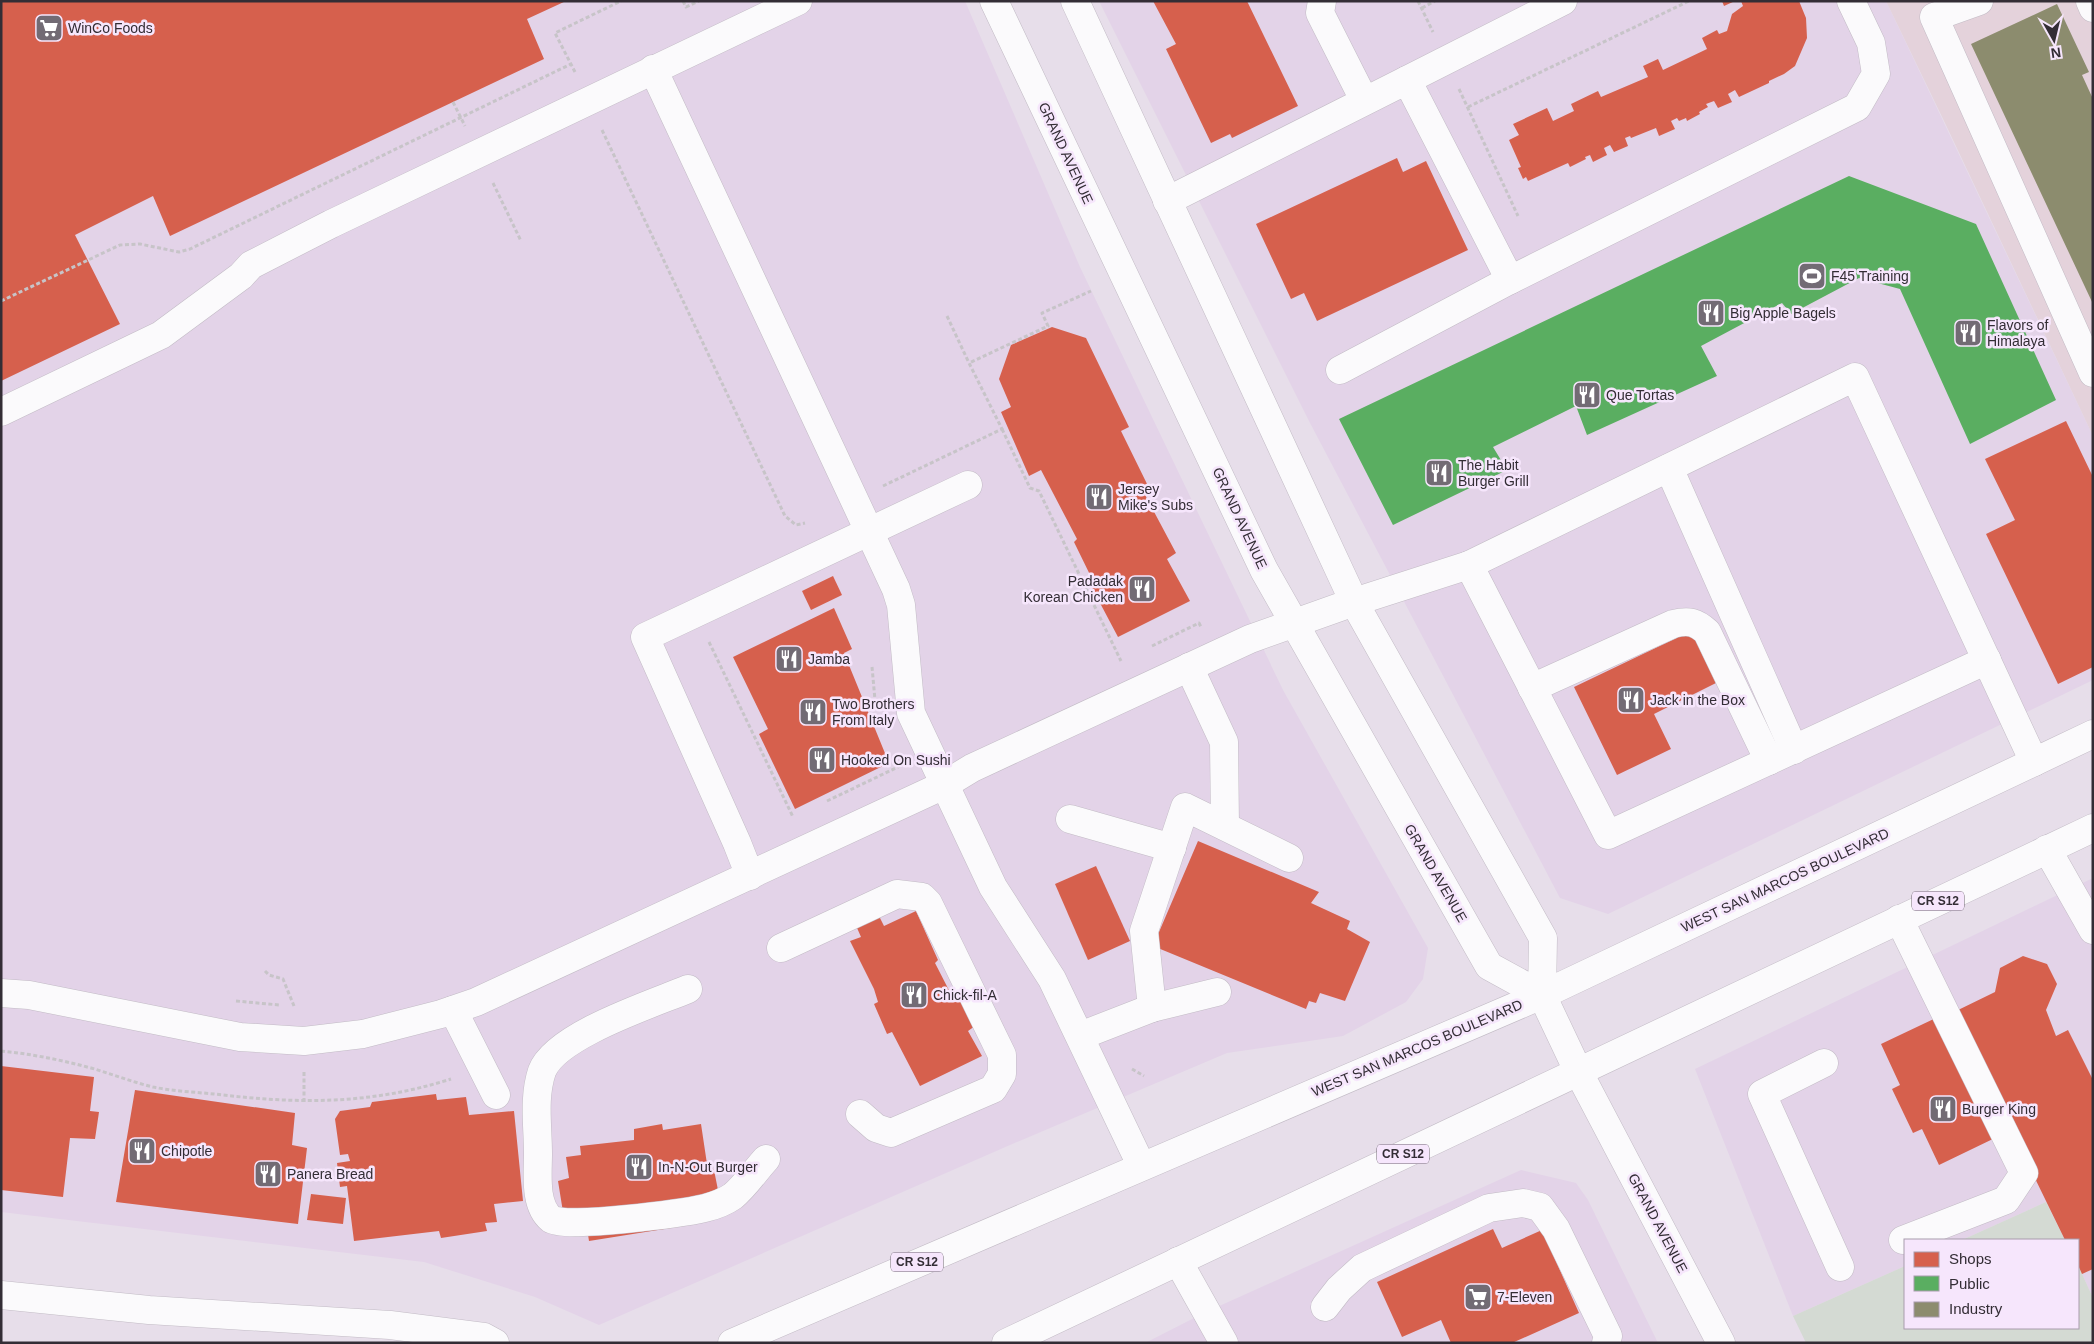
<svg xmlns="http://www.w3.org/2000/svg" width="2094" height="1344" viewBox="0 0 2094 1344" font-family="Arial,sans-serif">
  <style>
    .built { fill: #e3d3e8 }
    .industrial { fill: #e4d2db }
    .green { fill: #d4dad3 }
    .shops { fill: #d6604d }
    .public { fill: #5aae61 }
    .industry { fill: #8c8c6e }
    .lines { fill: none; stroke-linecap: round; stroke-linejoin: round }
    .minor-casing { stroke: #c2bbc5; stroke-width: 29 }
    .major-casing { stroke: #c2bbc5; stroke-width: 29 }
    .highway-casing { stroke: #c2bbc5; stroke-width: 29 }
    .path { stroke: #c7c4c8; stroke-width: 3; stroke-dasharray: 4 2.5; stroke-linecap: butt }
    .minor { stroke: #fbfafc; stroke-width: 28 }
    .major { stroke: #fbfafc; stroke-width: 28 }
    .highway { stroke: #fbfafc; stroke-width: 28 }
    .labels { text-anchor: middle; dominant-baseline: central; stroke-width: 5; stroke-linejoin: round; paint-order: stroke }
    .shield { fill: #f6e6fc; stroke: #6e6471; stroke-width: 1 }
    .shield-label { font-size: 12px; font-weight: bold; fill: #332d35 }
    .poi-label { font-size: 14px; fill: #332d35; stroke: #f6e6fc; text-anchor: start }
    .street-label { font-size: 14px; fill: #332d35; stroke: #f6e6fc }
  </style>
  <rect width="100%" height="100%" fill="#e7deea"/>
  <!-- built -->
  <g class="built">
    <path d="M1 1H965L1080 267 1283 690 1428 948 1423 979 1406 1002 1343 1036 1227 1053 1010 1145 599 1325 535 1297 424 1262 1 1212Z"/>
    <path d="M1099 1H1886L2093 436V680L1608 914 1560 898 1309 421Z"/>
    <path d="M2093 878V1298L2078 1265V1240H2065L2046 1202 1962 1240H1905V1266L1793 1316 1695 1069Z"/>
    <path d="M1521 1170 1576 1183 1588 1200 1658 1343H1145L1206 1312Z"/>
  </g>
  <!-- industrial -->
  <path class="industrial" d="M1886 1H2093V436L1945 123Z"/>
  <!-- green -->
  <g class="green">
    <path d="M2046 1202 2065 1240H1962Z"/>
    <path d="M2078 1265 2093 1298V1343H1806L1793 1316 1905 1266V1328H2078Z"/>
  </g>
  <!-- shops -->
  <g class="shops">
    <path d="M1 1H566L527 19 544 59 170 236 153 196 75 235 120 324 1 381Z"/>
    <path d="M1153 1H1247L1298 106 1232 138 1230 134 1211 143 1166 49 1176 44Z"/>
    <path d="M1722 1H1735L1724 6Z"/>
    <path d="M1741 1H1799L1806 18 1807 38 1795 66 1784 74 1769 81V83L1739 97 1735 90 1728 94 1732 102 1718 108 1714 101 1706 104 1708 107 1699 112 1700 114 1687 121 1686 118 1679 121 1677 118 1671 121 1675 129 1659 136 1656 128 1631 138 1630 136 1625 138 1628 146 1614 152 1610 145 1604 148 1607 155 1593 162 1590 155 1585 157 1586 159 1570 167 1568 163 1528 181 1526 177 1523 179 1518 168 1521 167 1509 140 1519 135 1513 124 1547 108 1553 121 1574 111 1571 104 1598 91 1601 97 1648 77 1643 66 1658 59 1663 70 1707 49 1702 38 1717 30 1719 34 1727 31 1732 14 1743 6Z"/>
    <path d="M1397 158 1403 172 1426 161 1468 250 1317 321 1304 293 1291 299 1256 224Z"/>
    <path d="M1052 327 1086 338 1129 427 1121 431 1150 490 1144 493 1176 553 1167 559 1190 601 1118 637 1091 586 1095 585 1074 542 1077 539 1041 470 1029 476 1001 412 1011 407 999 379 1011 345Z"/>
    <path d="M2066 421 2093 477V667L2058 684 1986 534 2015 520 1985 459Z"/>
    <path d="M833 576 842 595 811 610 802 591Z"/>
    <path d="M834 608 852 649 844 653 889 763 795 809 759 734 768 729 733 657Z"/>
    <path d="M1691 631 1716 683 1654 714 1671 749 1617 775 1574 687Z"/>
    <path d="M1198 841 1319 892 1311 903 1350 921 1347 929 1370 942 1345 1001 1320 993 1316 1003 1309 1001 1306 1009 1153 946Z"/>
    <path d="M1096 866 1130 941 1088 960 1055 884Z"/>
    <path d="M876 910 884 926 916 911 938 960 935 963 955 1002 964 1000 975 1026 968 1031 982 1056 920 1086 892 1032 887 1034 874 1004 878 1002 874 989 850 941 861 937 854 921Z"/>
    <path d="M2023 956 2047 964 2057 984 2046 1010 2056 1036 2068 1030 2093 1080V1269L2082 1274 2078 1265V1240H2065L1954 1012 1995 992 2000 968Z"/>
    <path d="M1940 1016 1997 1137 1939 1165 1922 1129 1913 1133 1892 1089 1900 1085 1881 1044Z"/>
    <path d="M1 1066 94 1077 90 1111 99 1112 95 1139 70 1138 63 1197 1 1190Z"/>
    <path d="M135 1090 295 1113 292 1145 307 1148 298 1224 116 1202Z"/>
    <path d="M436 1094 437 1100 466 1097 469 1115 514 1111 523 1201 494 1204 497 1222 485 1223 487 1231 441 1238 439 1231 354 1241 347 1186 340 1187 337 1163 350 1161 348 1154 340 1155 335 1119 340 1111 370 1107 372 1102Z"/>
    <path d="M662 1124 663 1130 701 1124 707 1164 714 1170 718 1190 679 1203 683 1226 589 1241 586 1222 563 1212 558 1181 569 1178 566 1157 581 1155 580 1146 634 1140V1129Z"/>
    <path d="M311 1194 346 1198 343 1224 307 1220Z"/>
    <path d="M1493 1229 1502 1248 1542 1230 1579 1313 1512 1343H1451L1441 1320 1402 1337 1377 1282Z"/>
  </g>
  <!-- public -->
  <path class="public" d="M1849 176 1976 224 2056 400 1970 444 1900 289 1859 278 1791 314 1782 303 1701 346 1717 376 1587 435 1576 406 1493 447 1507 470 1393 525 1339 419Z"/>
  <!-- industry -->
  <path class="industry" d="M2057 4 2089 72 2082 75 2093 99V304L1971 44Z"/>
  <g class="lines">
    <defs>
      <g id="minor">
        <path d="M994 1 1264 570 1489 966 1542 995 1543 938 1354 602 1075 1"/>
        <path d="M1322 1 1320 13 1364 100"/>
        <path d="M1979 1 1934 17 2093 373"/>
        <path d="M2090 1 2093 8"/>
        <path d="M653 69 896 589 901 605 911 713 993 887 1052 979 1141 1165"/>
        <path d="M1407 80 1563 1"/>
        <path d="M1167 201 1407 80 1510 280 1340 370"/>
        <path d="M1510 280 1857 107 1876 74 1871 43 1851 1"/>
        <path d="M1 412 161 335 241 276 251 265 331 224 798 1"/>
        <path d="M1669 468 1794 750"/>
        <path d="M1469 565 1608 835 1987 660"/>
        <path d="M1189 667 1224 742 1225 826"/>
        <path d="M1532 688 1673 624C1689 620 1696 622 1707 632L1769 761"/>
        <path d="M1070 819 1172 848"/>
        <path d="M2047 849 2093 930"/>
        <path d="M750 876 737 843 645 637 968 485"/>
        <path d="M1899 919 2024 1173 2006 1200 1903 1240"/>
        <path d="M781 948 897 894 922 897 928 903 1002 1055V1074L993 1089 891 1133 876 1128 860 1114"/>
        <path d="M688 989C652 1004 556 1035 542 1071 533 1098 538 1126 538 1154 538 1174 534 1205 551 1219 565 1229 684 1213 705 1208 713 1206 726 1201 733 1196 745 1186 755 1171 766 1159"/>
        <path d="M1 993 29 995 240 1037 304 1041 363 1034 441 1014 476 1002 944 785 972 768 1250 639 1354 602 1469 565 1855 377 2034 762"/>
        <path d="M1152 1008 1144 931 1185 807 1289 858"/>
        <path d="M453 1010 496 1095"/>
        <path d="M1080 1036 1152 1008 1217 992"/>
        <path d="M1824 1063 1762 1094 1840 1267"/>
        <path d="M1178 1261 1224 1343"/>
        <path d="M1325 1307 1339 1289 1362 1268 1489 1208 1523 1203 1540 1207 1556 1229 1608 1336 1606 1343"/>
      </g>
      <g id="major">
        <path d="M1542 995 1578 1071 1721 1343"/>
        <path d="M732 1343 1542 995 2093 734"/>
        <path d="M1006 1343 2093 828"/>
      </g>
      <path id="highway" d="M1 1295 149 1310 390 1325 484 1337 495 1343"/>
    </defs>
    <!-- minor casing -->
    <use href="#minor" class="minor-casing"/>
    <!-- major casing -->
    <use href="#major" class="major-casing"/>
    <!-- highway casing -->
    <use href="#highway" class="highway-casing"/>
    <!-- path -->
    <g class="path">
      <path d="M683 1 686 7 699 1"/>
      <path d="M1418 1 1433 32"/>
      <path d="M1422 8 1435 1"/>
      <path d="M575 72 555 33 621 1"/>
      <path d="M1459 89 1518 216"/>
      <path d="M453 102 465 126"/>
      <path d="M1468 107 1689 1"/>
      <path d="M602 130 785 516 796 525 805 523"/>
      <path d="M493 183 521 241"/>
      <path d="M1 301 120 245 140 244 179 252 190 249 571 64"/>
      <path d="M947 316 969 363"/>
      <path d="M1002 429 1030 488 1039 491 1121 661"/>
      <path d="M883 486 1002 429 969 363 1048 326 1042 313 1091 291"/>
      <path d="M709 642 793 817"/>
      <path d="M1152 646 1199 623 1201 627"/>
      <path d="M872 667 876 711"/>
      <path d="M827 801 900 766"/>
      <path d="M265 971 269 975 283 979 294 1006"/>
      <path d="M236 1001 279 1005"/>
      <path d="M1 1051C32 1054 61 1060 91 1068 112 1074 132 1082 153 1087 172 1091 194 1092 214 1094 298 1104 369 1105 451 1079"/>
      <path d="M1132 1069 1144 1076"/>
      <path d="M304 1072V1102"/>
    </g>
    <!-- minor -->
    <use href="#minor" class="minor"/>
    <!-- major -->
    <use href="#major" class="major"/>
    <!-- highway -->
    <use href="#highway" class="highway"/>
  </g>
  <!-- icons -->
  <defs>
    <symbol id="supermarket-square" viewBox="-11 -11 22 22"><rect x="-9" y="-9" width="18" height="18" rx="4" fill="#726b74" stroke="#f6e6fc"/><path d="M-6-5.5h2.5l.6 2H6L4.5 2H-2.5L-4.4-4H-6ZM-1.5 3.2a1.3 1.3 0 1 0 .1 0ZM3 3.2a1.3 1.3 0 1 0 .1 0Z" fill="#fff"/></symbol>
    <symbol id="stadium-square" viewBox="-11 -11 22 22"><rect x="-9" y="-9" width="18" height="18" rx="4" fill="#726b74" stroke="#f6e6fc"/><path d="M0-5a6.5 5 0 1 0 0 10a6.5 5 0 1 0 0-10ZM-3.5-1.8h7v3.6h-7Z" fill="#fff"/></symbol>
    <symbol id="restaurant-square" viewBox="-11 -11 22 22"><rect x="-9" y="-9" width="18" height="18" rx="4" fill="#726b74" stroke="#f6e6fc"/><path d="M-5-6h1v4h1v-4h1v4h1v-4h1v5L-1.5 .5V6h-2V.5L-5-1ZM5-6V6H3V1.5H1.5Q1.5-4 5-6Z" fill="#fff"/></symbol>
  </defs>
  <g fill-rule="evenodd">
    <use href="#supermarket-square" x="33" y="12" width="32" height="32"/>
    <use href="#stadium-square" x="1796" y="260" width="32" height="32"/>
    <use href="#restaurant-square" x="1695" y="297" width="32" height="32"/>
    <use href="#restaurant-square" x="1952" y="317" width="32" height="32"/>
    <use href="#restaurant-square" x="1571" y="379" width="32" height="32"/>
    <use href="#restaurant-square" x="1423" y="457" width="32" height="32"/>
    <use href="#restaurant-square" x="1083" y="481" width="32" height="32"/>
    <use href="#restaurant-square" x="1126" y="573" width="32" height="32"/>
    <use href="#restaurant-square" x="773" y="643" width="32" height="32"/>
    <use href="#restaurant-square" x="1615" y="684" width="32" height="32"/>
    <use href="#restaurant-square" x="797" y="696" width="32" height="32"/>
    <use href="#restaurant-square" x="806" y="744" width="32" height="32"/>
    <use href="#restaurant-square" x="898" y="979" width="32" height="32"/>
    <use href="#restaurant-square" x="1927" y="1093" width="32" height="32"/>
    <use href="#restaurant-square" x="126" y="1135" width="32" height="32"/>
    <use href="#restaurant-square" x="623" y="1151" width="32" height="32"/>
    <use href="#restaurant-square" x="252" y="1158" width="32" height="32"/>
    <use href="#supermarket-square" x="1462" y="1281" width="32" height="32"/>
  </g>
  <g class="labels">
    <!-- shield labels -->
    <g class="shield">
      <rect x="1912" y="891.5" width="52" height="19" rx="4"/>
      <rect x="1377" y="1144.5" width="52" height="19" rx="4"/>
      <rect x="891" y="1252.5" width="52" height="19" rx="4"/>
    </g>
    <g class="shield-label">
      <text x="1938" y="901">CR S12</text>
      <text x="1403" y="1154">CR S12</text>
      <text x="917" y="1262">CR S12</text>
    </g>
    <!-- poi labels -->
    <g class="poi-label">
      <text x="68" y="28">WinCo Foods</text>
      <text x="1831" y="276">F45 Training</text>
      <text x="1730" y="313">Big Apple Bagels</text>
      <text x="1987" y="325">Flavors of<tspan x="1987" dy="16">Himalaya</tspan></text>
      <text x="1606" y="395">Que Tortas</text>
      <text x="1458" y="465">The Habit<tspan x="1458" dy="16">Burger Grill</tspan></text>
      <text x="1118" y="489">Jersey<tspan x="1118" dy="16">Mike's Subs</tspan></text>
      <text x="1123" y="581" text-anchor="end">Padadak<tspan x="1123" dy="16">Korean Chicken</tspan></text>
      <text x="808" y="659">Jamba</text>
      <text x="1650" y="700">Jack in the Box</text>
      <text x="832" y="704">Two Brothers<tspan x="832" dy="16">From Italy</tspan></text>
      <text x="841" y="760">Hooked On Sushi</text>
      <text x="933" y="995">Chick-fil-A</text>
      <text x="1962" y="1109">Burger King</text>
      <text x="161" y="1151">Chipotle</text>
      <text x="658" y="1167">In-N-Out Burger</text>
      <text x="287" y="1174">Panera Bread</text>
      <text x="1497" y="1297">7-Eleven</text>
    </g>
    <!-- street labels -->
    <g class="street-label">
      <text transform="translate(1066 153) rotate(65)">GRAND AVENUE</text>
      <text transform="translate(1240 518) rotate(65)">GRAND AVENUE</text>
      <text transform="translate(1436 873) rotate(60)">GRAND AVENUE</text>
      <text transform="translate(1785 880) rotate(-25)">WEST SAN MARCOS BOULEVARD</text>
      <text transform="translate(1417 1048) rotate(-23)">WEST SAN MARCOS BOULEVARD</text>
      <text transform="translate(1658 1223) rotate(62)">GRAND AVENUE</text>
    </g>
  </g>
  <!-- border -->
  <rect width="2094" height="1344" fill="none" stroke="#332d35" stroke-width="5"/>
  <!-- legend -->
  <rect x="1904" y="1239" width="175" height="90" fill="#f6e6fc" stroke="#a89cac"/>
  <rect x="1914" y="1252" width="25" height="15" fill="#d6604d" stroke="#a89cac"/>
  <text x="1949" y="1264" font-size="15" fill="#332d35">Shops</text>
  <rect x="1914" y="1276" width="25" height="15" fill="#5aae61" stroke="#a89cac"/>
  <text x="1949" y="1289" font-size="15" fill="#332d35">Public</text>
  <rect x="1914" y="1302" width="25" height="15" fill="#8c8c6e" stroke="#a89cac"/>
  <text x="1949" y="1314" font-size="15" fill="#332d35">Industry</text>
  <!-- north arrow -->
  <g transform="translate(2054 40) rotate(172)" stroke="#f6e6fc" stroke-width="4" paint-order="stroke">
  <path d="M0-4L9 19L0 12L-9 19Z" fill="#332d35"/>
  <text y="-8" font-size="14" font-weight="bold" text-anchor="middle" fill="#332d35">N</text>
  </g>
</svg>
